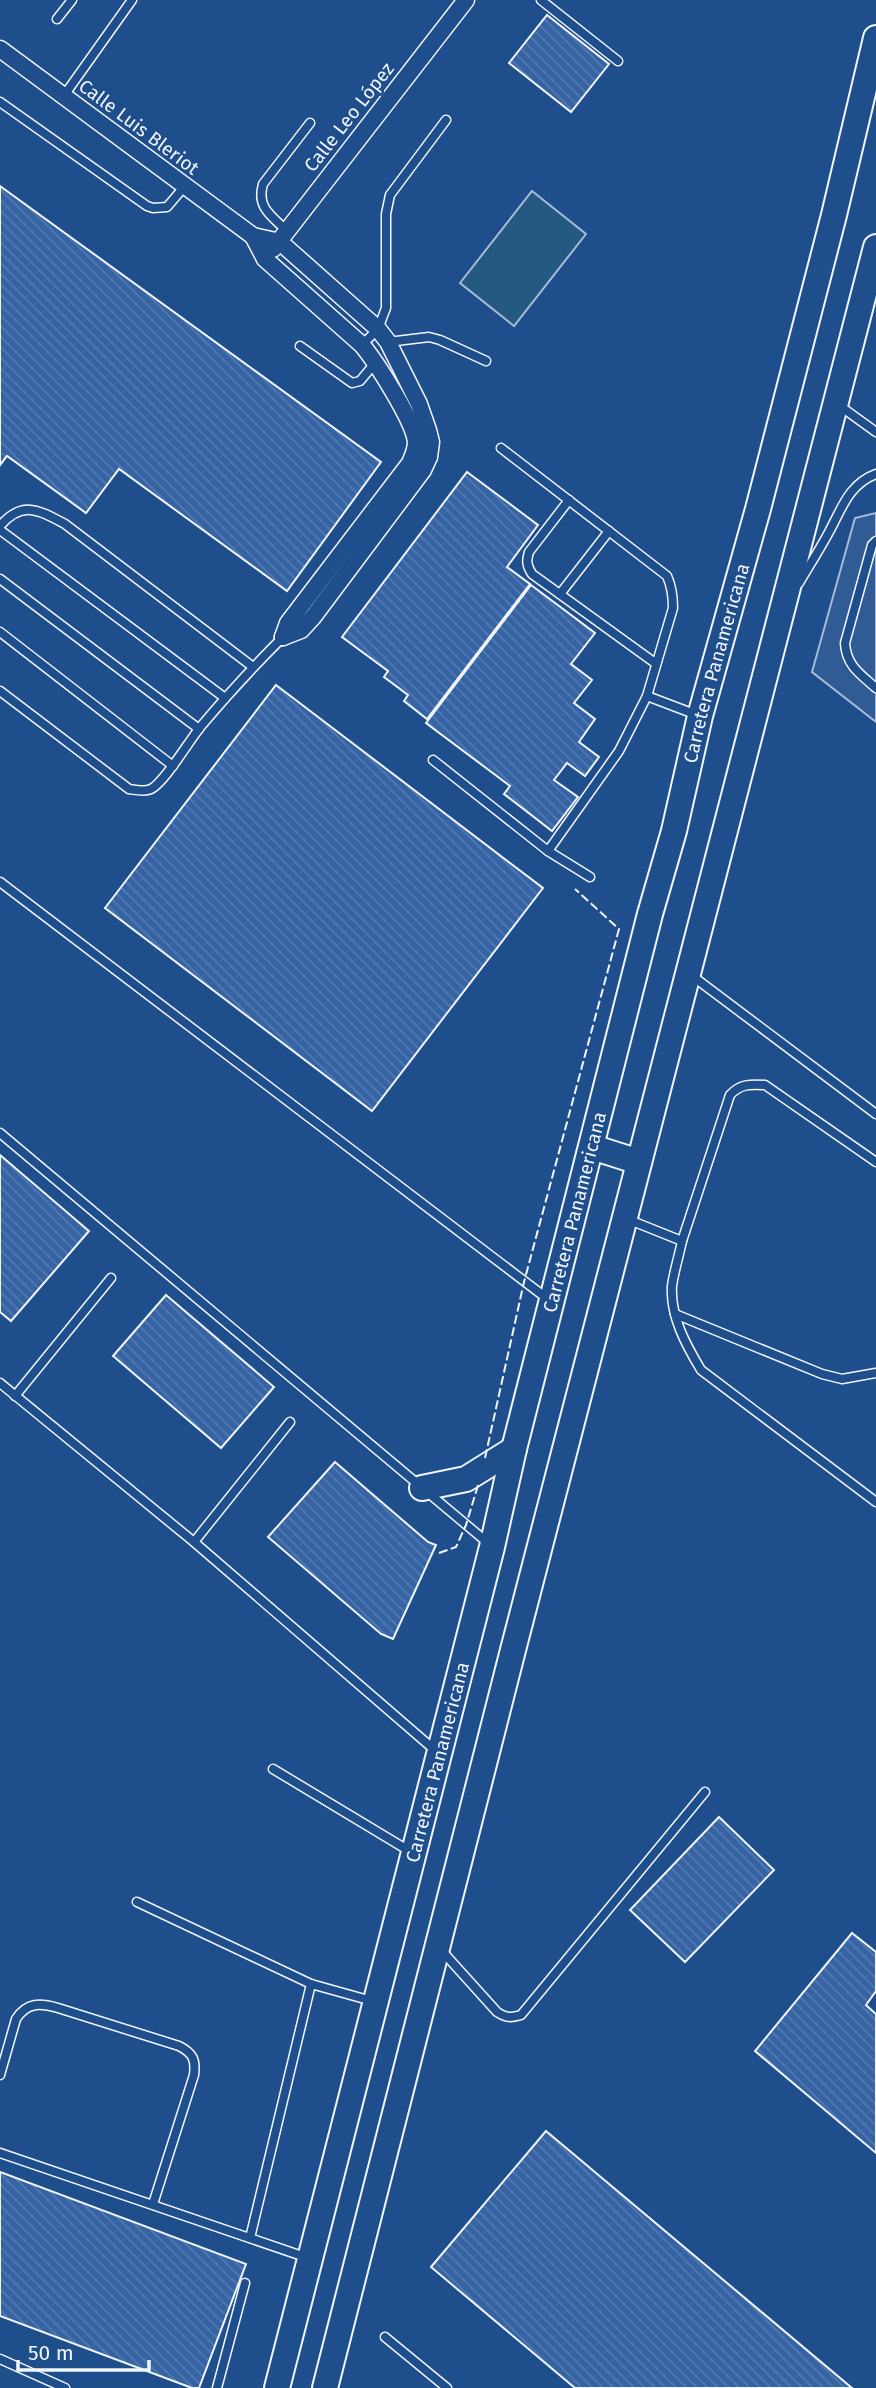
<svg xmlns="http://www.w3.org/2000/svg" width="876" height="2388" viewBox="0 0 876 2388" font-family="'Fira Sans',sans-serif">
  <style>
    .grass { fill: #245a82; stroke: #a8bbd7; stroke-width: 2 }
    .parking { fill: #305b95; stroke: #a8bbd7; stroke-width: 2 }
    .building { fill: url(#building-back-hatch); stroke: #f2f6ff; stroke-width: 2 }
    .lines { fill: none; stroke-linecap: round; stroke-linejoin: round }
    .lane-casing { stroke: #f2f6ff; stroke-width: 11 }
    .street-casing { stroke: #f2f6ff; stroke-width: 19 }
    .primary-casing { stroke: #f2f6ff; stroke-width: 28 }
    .lane { stroke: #1f4e8c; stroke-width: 8 }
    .street { stroke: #1f4e8c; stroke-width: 16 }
    .primary { stroke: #1f4e8c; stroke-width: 24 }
    .fence { stroke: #f2f6ff; stroke-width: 2; stroke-dasharray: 9 3.5; stroke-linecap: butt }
    .labels { text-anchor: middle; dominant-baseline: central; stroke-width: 5; stroke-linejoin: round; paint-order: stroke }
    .street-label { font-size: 19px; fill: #f2f6ff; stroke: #1f4e8c }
  </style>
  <defs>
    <pattern id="building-back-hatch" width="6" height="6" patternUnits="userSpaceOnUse" patternTransform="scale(1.75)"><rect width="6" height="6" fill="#3563a3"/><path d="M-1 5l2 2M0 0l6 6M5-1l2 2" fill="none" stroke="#537ab1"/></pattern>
  </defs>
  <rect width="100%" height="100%" fill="#1f4e8c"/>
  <!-- grass -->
  <path class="grass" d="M532 191 586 234 514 326 460 283Z"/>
  <!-- parking -->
  <path class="parking" d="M876 513V722L812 672 855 518Z"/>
  <!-- building -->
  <g class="building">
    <path d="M547 15 609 64 571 112 509 63Z"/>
    <path d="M0 186 381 462 287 591 119 469 86 513 7 456 0 465Z"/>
    <path d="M467 472 538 525 507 567 530 584 427 719 404 701 408 695 384 677 388 671 342 637Z"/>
    <path d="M531 585 595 633 571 664 592 680 574 703 595 719 579 742 599 757 585 776 567 763 554 780 578 797 552 831 504 794 510 786 426 723Z"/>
    <path d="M276 685 543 888 372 1111 105 908Z"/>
    <path d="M0 1155 89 1231 11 1321 0 1312Z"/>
    <path d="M166 1295 274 1387 221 1448 113 1356Z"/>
    <path d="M335 1462 428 1542 436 1545 393 1639 381 1634 268 1537Z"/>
    <path d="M719 1817 774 1870 685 1962 630 1910Z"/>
    <path d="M852 1933 876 1952V1991L866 2005 876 2014V2153L755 2051Z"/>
    <path d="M546 2131 852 2388H575L431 2267Z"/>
    <path d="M0 2172 246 2264 199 2388H192L0 2316Z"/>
  </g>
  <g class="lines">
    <defs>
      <g id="lane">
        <path d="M541 0 618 61"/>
        <path d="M57 19 72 0"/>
        <path d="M63 97 132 0"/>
        <path d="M0 102 147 206 153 208 167 207 184 187"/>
        <path d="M288 232C272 216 256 208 263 184L310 123"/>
        <path d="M388 342 429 337 440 340 486 361"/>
        <path d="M362 345 378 329 386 308V214L390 195 446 120"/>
        <path d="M300 346 352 383 360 381 375 363"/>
        <path d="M840 406 876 432"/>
        <path d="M501 448 667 576C672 587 673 596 673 608L647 696 619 751 548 851"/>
        <path d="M569 500 529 552C526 561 527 566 532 574L655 663"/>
        <path d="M0 526C22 500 39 510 65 524L253 667"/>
        <path d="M0 530 225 698"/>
        <path d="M876 541 872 545 845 643C846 665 860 674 876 688"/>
        <path d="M0 579 199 729"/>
        <path d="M799 583C809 566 820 549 829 532 842 508 849 484 876 474"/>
        <path d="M560 594 609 531"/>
        <path d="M0 632 173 766"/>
        <path d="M0 691 129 789C136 790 145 792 151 789 165 782 190 739 202 725 228 694 255 665 283 637"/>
        <path d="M647 696 697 715"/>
        <path d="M433 760 548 851 590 877"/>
        <path d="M0 882 549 1300"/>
        <path d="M691 975 876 1114"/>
        <path d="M0 1133 488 1543"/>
        <path d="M627 1219 682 1241C679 1256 674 1271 672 1286 670 1316 686 1345 701 1370L876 1502"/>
        <path d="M682 1241 730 1095C740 1084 750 1084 765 1085L876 1162"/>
        <path d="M675 1314 822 1374 842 1379 876 1373"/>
        <path d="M0 1383 194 1542 437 1752"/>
        <path d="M15 1396 111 1278"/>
        <path d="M194 1542 290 1422"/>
        <path d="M273 1769 411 1852"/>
        <path d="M137 1902 311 1984 372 2001"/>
        <path d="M442 1951 497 2012C506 2018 511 2018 521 2015L705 1792"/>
        <path d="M0 2075 16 2019C27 2002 40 2003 58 2008L179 2046C193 2053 196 2060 194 2075L153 2204"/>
        <path d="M0 2153 308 2258"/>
        <path d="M250 2238 311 1984"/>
        <path d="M385 2337 447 2388"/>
        <path d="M0 2359 65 2388"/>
        <path d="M217 2388 245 2283"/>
      </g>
      <g id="street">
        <path d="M0 49 253 236 280 242 378 329 388 342 419 404 428 430 431 442 429 457 423 470 313 617 301 630 283 637"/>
        <path d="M253 236 265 259 362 345C376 362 414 421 416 442 416 450 413 456 410 463L288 623 283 637"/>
        <path d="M273 249 466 0"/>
      </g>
      <g id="primary">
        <path d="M592 1147 639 1162"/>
        <path d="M422 1488 466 1479 514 1449"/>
        <path id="s1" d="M277 2388 492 1547 514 1449 650 914 674 831 700 716 758 509 834 215 876 38"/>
        <path d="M325 2388 513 1650 876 247"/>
      </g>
    </defs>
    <!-- lane casing -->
    <use href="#lane" class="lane-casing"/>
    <!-- street casing -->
    <use href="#street" class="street-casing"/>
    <!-- primary casing -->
    <use href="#primary" class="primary-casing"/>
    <!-- lane -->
    <use href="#lane" class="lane"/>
    <!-- street -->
    <use href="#street" class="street"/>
    <!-- primary -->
    <use href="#primary" class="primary"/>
    <!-- fence -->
    <g class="fence">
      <path d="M485 1458 524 1282 619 929 575 889"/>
      <path d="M439 1553 456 1547 466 1525 479 1482"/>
    </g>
  </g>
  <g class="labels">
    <!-- street labels -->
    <g class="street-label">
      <text transform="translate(349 117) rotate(-52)">Calle Leo López</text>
      <text transform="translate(139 127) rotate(37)">Calle Luis Bleriot</text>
      <text stroke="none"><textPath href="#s1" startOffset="1780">Carretera Panamericana</textPath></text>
      <text stroke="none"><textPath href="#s1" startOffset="1213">Carretera Panamericana</textPath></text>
      <text stroke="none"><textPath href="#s1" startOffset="646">Carretera Panamericana</textPath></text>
    </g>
  </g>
  <!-- scale -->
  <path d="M18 2360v10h131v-10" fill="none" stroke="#f2f6ff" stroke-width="3.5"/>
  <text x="28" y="2360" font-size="21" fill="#f2f6ff" stroke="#1f4e8c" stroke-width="5" paint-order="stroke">50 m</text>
</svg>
